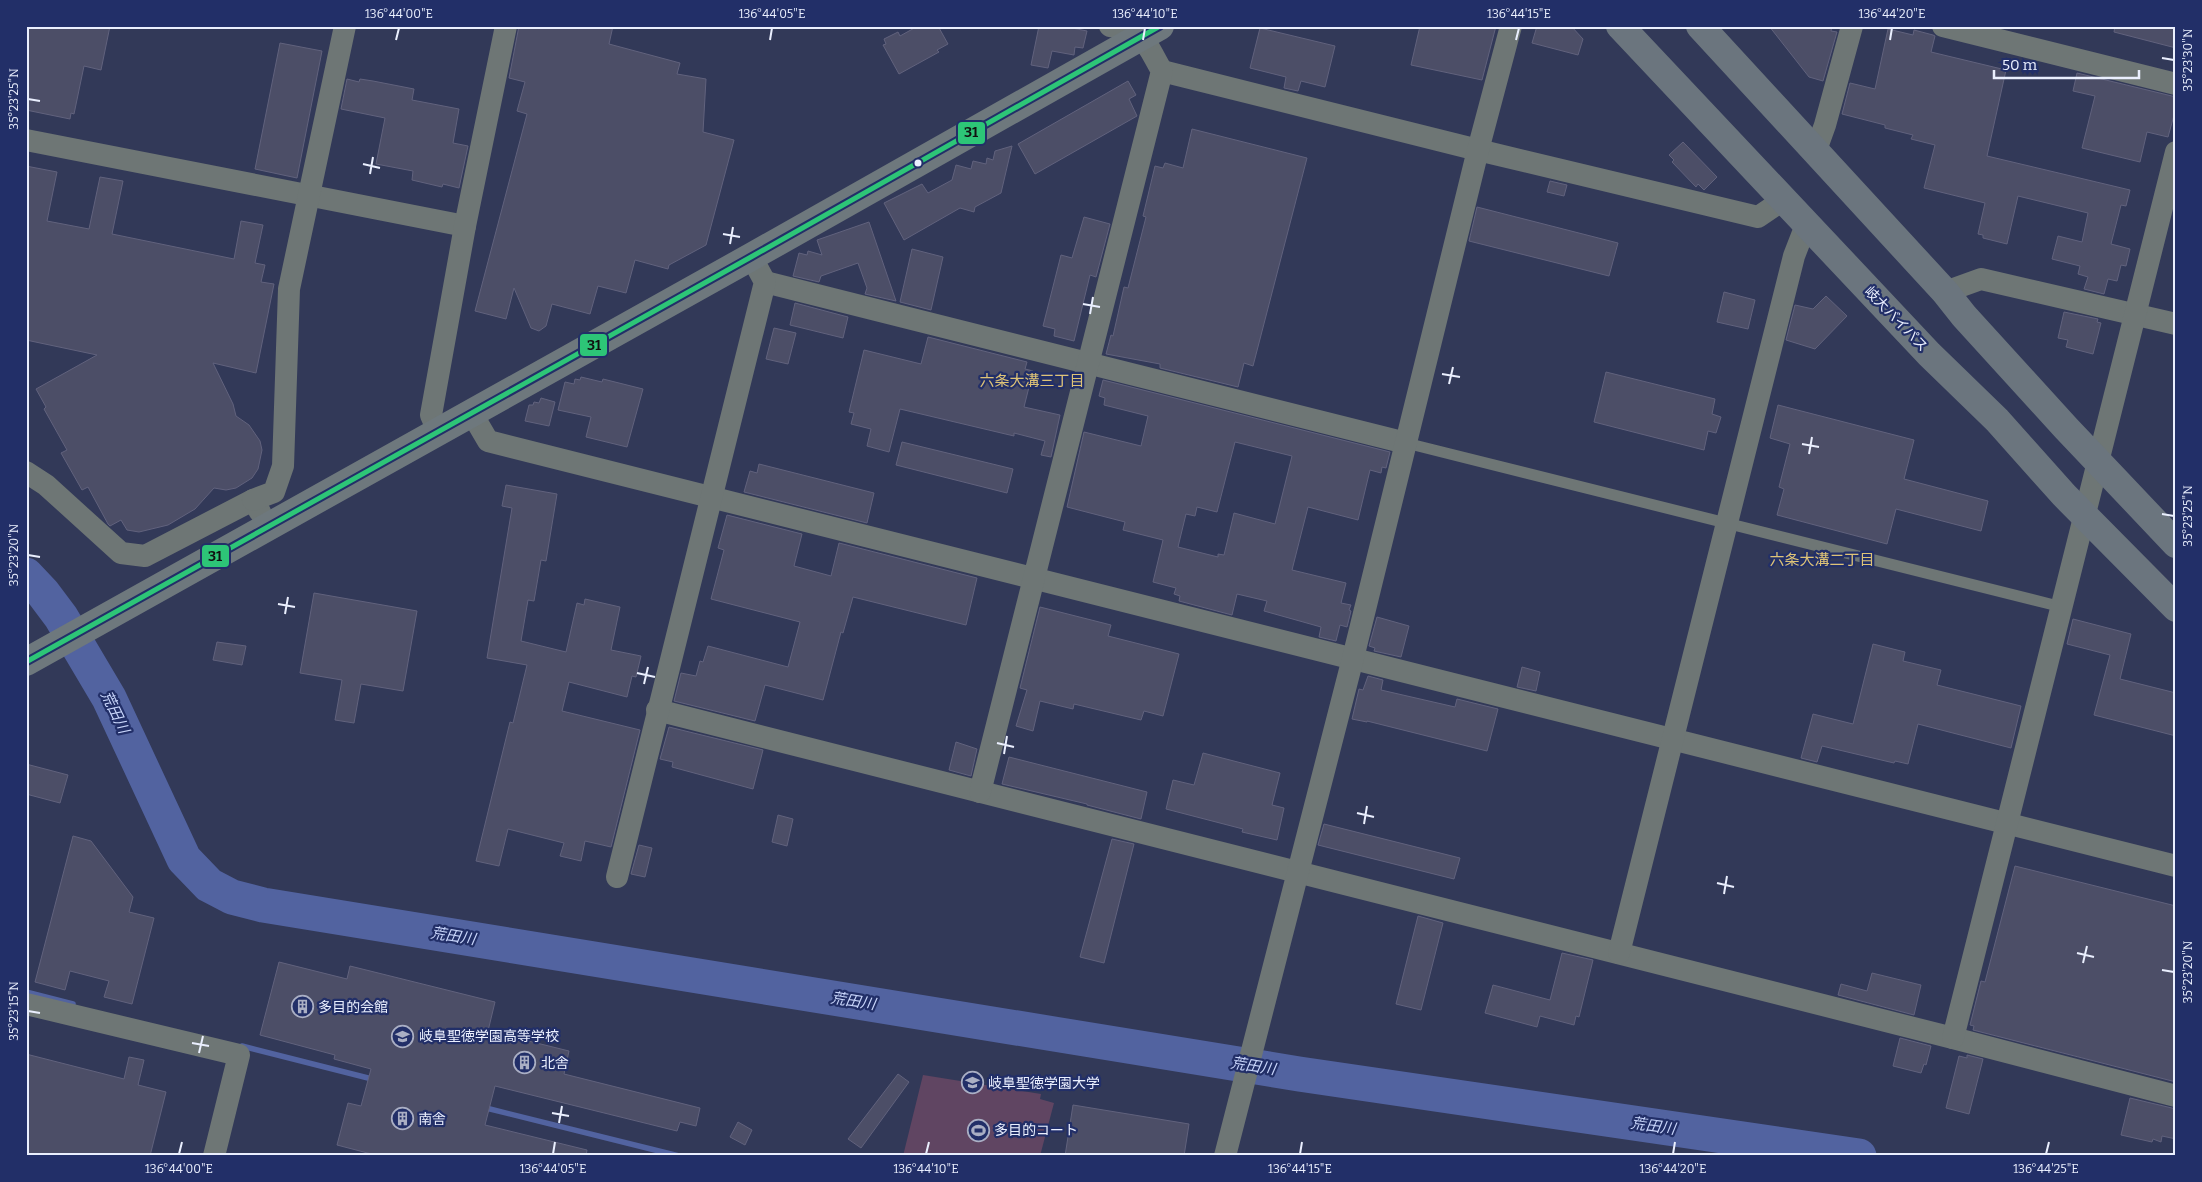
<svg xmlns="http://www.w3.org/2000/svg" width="2202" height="1182" viewBox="0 0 2202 1182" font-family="Bitter,'Noto Sans JP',serif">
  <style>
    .green { fill: #604562 }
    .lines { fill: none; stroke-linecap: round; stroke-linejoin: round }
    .stream { stroke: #5263a0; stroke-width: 5.5 }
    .river { stroke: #5263a0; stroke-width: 35 }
    .building { fill: #4c4e67; stroke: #61627d; fill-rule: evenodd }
    .lane { stroke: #6e7675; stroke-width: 11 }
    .street { stroke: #6e7675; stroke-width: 22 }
    .primary { stroke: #6e787d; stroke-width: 28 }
    .highway { stroke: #6b757e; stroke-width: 28 }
    .bus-1-casing { stroke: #222f68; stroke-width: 9 }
    .bus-1 { stroke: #2dc577; stroke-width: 5 }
    .ticks { fill: none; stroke: #eaeffe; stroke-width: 2 }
    .bus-dot { fill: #eaeffe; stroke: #222f68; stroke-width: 2 }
    .labels { text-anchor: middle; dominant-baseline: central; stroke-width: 4.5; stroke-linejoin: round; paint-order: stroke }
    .street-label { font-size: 14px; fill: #eaeffe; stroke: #222f68 }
    .poi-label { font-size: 14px; fill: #eaeffe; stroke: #222f68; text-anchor: start }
    .neighbourhood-label { font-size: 15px; fill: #dec377; stroke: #222f68 }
    .water-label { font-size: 15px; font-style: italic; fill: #cad7fc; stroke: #222f68 }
    .line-badge { stroke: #222f68; stroke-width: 2 }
    .pale-badge-label { font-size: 14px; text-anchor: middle; font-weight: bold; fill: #111 }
    .neatline { fill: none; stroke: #eaeffe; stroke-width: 2 }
    .ticks-label { font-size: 12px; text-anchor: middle; fill: #eaeffe }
  </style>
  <rect width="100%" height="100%" fill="#323958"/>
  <!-- green -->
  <path class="green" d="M923 1075 1041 1094 1040 1099 1054 1103 1040 1156H903Z"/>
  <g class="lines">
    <!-- stream -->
    <g class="stream">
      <path d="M26 992 73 1004"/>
      <path d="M242 1046 376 1080"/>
      <path d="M482 1107 679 1156"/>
    </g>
    <!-- river -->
    <path class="river" d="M26 575 43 593 61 617 109 698 184 859 209 885 232 897 263 905 1299 1074 1859 1156"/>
  </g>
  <!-- building -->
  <g class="building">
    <path d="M26 26H110L101 70 84 66 74 114 71 113 70 119 26 110Z"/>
    <path d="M519 26H613L609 44 680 63 677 74 706 79 703 132 734 140 706 245 669 265 668 269 635 260 626 293 598 286 590 314 552 304 546 326 539 331 531 328 514 288 506 319 475 311 527 114 517 111 525 82 509 78Z"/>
    <path d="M918 26H938L948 44 937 50 939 52 899 74 883 45 886 44 884 39 898 32 900 36Z"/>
    <path d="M1039 26H1062L1087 31 1083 48 1075 47 1074 55 1052 51 1048 68 1031 65Z"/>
    <path d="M1420 26H1496L1482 80 1411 65Z"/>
    <path d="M1537 26H1571L1583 39 1578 55 1532 43Z"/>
    <path d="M1769 26H1832L1831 31 1837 32 1823 81 1809 77Z"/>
    <path d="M2115 26H2176V48L2114 32Z"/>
    <path d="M1260 28 1335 46 1325 87 1301 81 1298 91 1284 88 1286 77 1250 68Z"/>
    <path d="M1888 29 1913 35 1914 30 1933 35 1935 36 1931 52 2006 70 1987 156 2130 190 2126 206 2121 205 2111 244 2130 249 2126 266 2121 265 2117 281 2108 279 2104 294 2084 289 2088 277 2078 274 2080 266 2052 259 2058 236 2082 242 2088 213 2018 196 2007 244 1983 238V235L1978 234 1985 203 1924 188 1935 145 1911 139 1913 135 1885 128V125L1842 114 1850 83 1875 89Z"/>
    <path d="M280 43 322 51 297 178 255 169Z"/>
    <path d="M2077 73 2176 97V108L2168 137 2147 132 2140 162 2082 148 2095 96 2073 91Z"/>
    <path d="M347 79 359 82 360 79 373 81 414 89 412 100 459 109 453 143 468 146 459 188 443 184 442 187 412 180 413 171 376 164 385 118 341 109Z"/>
    <path d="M1128 81 1136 95 1129 99 1137 116 1035 174 1018 144Z"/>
    <path d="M1192 129 1307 158 1253 366 1244 363 1238 387 1160 368V364L1106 354 1111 335 1113 336 1124 287 1128 288 1146 217 1143 216 1155 166 1163 168 1165 163 1183 168Z"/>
    <path d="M1683 142 1717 177 1704 190 1698 184 1696 187 1672 162 1674 160 1669 155Z"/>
    <path d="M1012 146 1001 193 975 207 974 212 960 208 904 240 884 203 922 184 928 193 952 180 956 165 971 169 973 161 986 164 987 158 993 160 995 151Z"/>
    <path d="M26 166 57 172 47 221 89 229 100 177 123 181 112 234 234 259 241 221 263 225 255 263 265 265 261 282 274 284 256 373 213 363 233 404 236 416 249 425 260 441 262 450 258 469 252 478 236 488 226 490 214 488 195 509 168 525 139 532 127 530 121 520 110 526 108 524 88 487 82 490 61 453 67 450 44 409 46 407 36 389 97 355 26 340Z"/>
    <path d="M1550 181 1567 185 1564 196 1547 192Z"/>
    <path d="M1477 207 1618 243 1609 276 1469 241Z"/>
    <path d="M1084 217 1110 224 1096 277 1090 275 1074 341 1054 336 1055 329 1043 326 1061 255 1072 258Z"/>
    <path d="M869 222 896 301 865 294 867 288 858 263 821 276 819 282 793 276 799 253 807 255 808 251 822 255 817 240Z"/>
    <path d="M912 249 943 257 931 310 900 302Z"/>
    <path d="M1724 292 1755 300 1748 329 1717 322Z"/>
    <path d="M1826 296 1847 316 1815 349 1786 340 1795 305 1813 309Z"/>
    <path d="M795 303 848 317 843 338 790 325Z"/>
    <path d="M2064 312 2098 319 2097 322 2101 323 2093 354 2066 347 2068 340 2058 338Z"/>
    <path d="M774 328 796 333 788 364 766 359Z"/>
    <path d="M928 337 1027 362 1025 369 1033 371 1024 407 1060 415 1051 457 1041 455 1045 441 1014 433V436L900 409 889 452 867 446 871 429 851 424 854 413 849 412 864 350 921 364Z"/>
    <path d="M1606 372 1715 399 1712 414 1721 417 1716 433 1708 431 1704 450 1594 422Z"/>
    <path d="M581 377 602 382 603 379 643 389 627 447 586 437 591 417 558 410 565 382 574 384 575 379 580 380Z"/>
    <path d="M1103 380 1390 452 1386 468 1382 467 1381 473 1370 470 1358 520 1308 507 1292 570 1346 583 1341 603 1351 605 1349 610 1351 611 1347 627 1340 625 1336 641 1319 637 1321 627 1264 611 1267 601 1237 594 1232 615 1179 601 1180 596 1174 594 1176 588 1153 582 1163 540 1123 530 1125 522 1067 507 1084 432 1141 446 1148 416 1104 405 1105 398 1099 396ZM1235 442 1292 456 1275 524 1234 513 1224 555 1218 554V557L1178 547 1186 514 1195 516 1197 507 1217 512Z"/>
    <path d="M541 398 555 402 549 426 525 421 529 405H533L534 402 539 403Z"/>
    <path d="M1778 405 1914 440 1904 479 1988 501 1981 531 1896 509 1887 544 1777 515 1784 489 1779 487 1790 444 1770 438Z"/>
    <path d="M902 442 1013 469 1007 493 896 465Z"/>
    <path d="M759 464 874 493 867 523 744 492 750 471 757 473Z"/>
    <path d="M506 485 557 494 546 561 541 560 534 601 528 600 521 641 566 652 577 603 584 605 585 599 620 607 611 650 641 656 636 677 632 676 627 697 569 682 562 711 640 730 611 847 585 841 581 861 560 856 564 843 508 829 499 866 476 861 510 722 513 723 527 665 487 658 512 508 502 506Z"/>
    <path d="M727 515 802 534 794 566 831 576 839 543 977 578 966 625 853 597 843 633 841 632 823 700 765 685 755 721 674 701 681 673 696 676 700 661 703 662 708 646 788 667 800 622 711 599 724 550 718 548Z"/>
    <path d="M314 593 417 611 403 691 361 684 354 723 335 720 342 680 300 673Z"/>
    <path d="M1040 607 1111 625 1108 636 1179 654 1163 716 1144 711 1141 720 1074 704 1073 709 1040 701 1033 731 1016 726 1027 690 1020 688Z"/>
    <path d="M1377 617 1409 626 1401 657 1374 651 1375 648 1369 646Z"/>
    <path d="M2073 619 2131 634 2120 679 2176 693V736L2094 715 2110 655 2067 644Z"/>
    <path d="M217 642 246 646 242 665 213 660Z"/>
    <path d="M1873 644 1905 652 1903 661 1941 670 1937 685 2021 706 2011 748 1918 724 1908 764 1895 761 1894 763 1822 746 1817 762 1801 758 1813 714 1853 724Z"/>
    <path d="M1522 667 1540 672 1536 691 1517 687Z"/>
    <path d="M1368 676 1383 680 1381 690 1455 707 1457 699 1498 709 1487 751 1367 721V722L1352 719 1359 689 1363 690Z"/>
    <path d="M669 727 763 750 753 789 672 767 673 762 660 759Z"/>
    <path d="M956 742 977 749 971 776 949 770Z"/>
    <path d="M1203 753 1280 773 1272 805 1284 808 1277 840 1242 832 1243 829 1166 809 1173 780 1194 785Z"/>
    <path d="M1009 757 1147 792 1141 819 1087 805V804L1002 784Z"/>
    <path d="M26 764 68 775 60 803 26 794Z"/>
    <path d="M778 815 793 819 787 846 772 842Z"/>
    <path d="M1324 824 1460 858 1454 879 1318 845Z"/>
    <path d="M73 836 91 841 133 897 129 912 154 918 132 1004 104 997 109 981 70 971 65 990 35 982Z"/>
    <path d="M1112 839 1134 844 1104 963 1080 957Z"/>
    <path d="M639 845 652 848 645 877 631 874Z"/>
    <path d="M2015 866 2176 906V1082L1973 1030 1974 1026 1970 1025 1981 981 1985 982Z"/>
    <path d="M1418 916 1443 923 1421 1010 1396 1004Z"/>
    <path d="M1562 953 1593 960 1579 1017 1576 1016 1574 1025 1540 1016 1537 1027 1485 1013 1493 985 1550 1000Z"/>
    <path d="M279 962 347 979 350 966 495 1002 488 1031 569 1051 564 1074 700 1108 696 1126 680 1122 677 1131 495 1086 485 1125 587 1150 586 1156H379L337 1145 348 1103 361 1106 371 1069 334 1059 335 1055 260 1035Z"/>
    <path d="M1872 973 1921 985 1914 1015 1838 995 1841 984 1867 991Z"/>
    <path d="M1900 1038 1931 1046 1926 1065 1924 1064 1921 1073 1893 1066Z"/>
    <path d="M26 1054 124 1079 129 1057 144 1060 138 1085 166 1092 150 1156H26Z"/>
    <path d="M1967 1055 1983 1059 1969 1114 1946 1108 1959 1056 1967 1058Z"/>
    <path d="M898 1074 909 1082 861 1148 848 1139Z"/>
    <path d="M2130 1098 2176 1109V1139L2162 1136 2161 1142 2153 1139 2152 1142 2121 1135Z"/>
    <path d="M1073 1105 1189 1124 1184 1156H1065Z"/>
    <path d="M738 1122 752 1130 745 1145 730 1137Z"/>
  </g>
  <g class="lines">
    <!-- lane -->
    <path class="lane" d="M1406 443 2062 607"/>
    <!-- street -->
    <g class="street">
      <path d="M1943 26 2176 84"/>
      <path d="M1162 71 1478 150 1758 217 1783 200"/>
      <path d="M26 140 465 226"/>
      <path d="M1816 150 1825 125 1852 26"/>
      <path d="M765 282 1406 443"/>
      <path d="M1945 292 1981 279 2176 324"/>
      <path d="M471 412 488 441 2176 866"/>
      <path d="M438 431 431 415 465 226 506 26"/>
      <path d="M26 472 46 485 121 553 145 556 253 500 260 512"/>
      <path d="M253 500 274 492 283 466 289 289 345 26"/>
      <path d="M657 710 1953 1038 2176 1096"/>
      <path d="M980 792 1162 71C1146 44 1145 30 1110 26"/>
      <path d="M617 877 765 282 758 269"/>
      <path d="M1619 953 1794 256 1806 225"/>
      <path d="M26 1004 239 1055 214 1156"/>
      <path d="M1953 1038 2176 152"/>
      <path d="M1225 1156 1353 658 1478 150 1511 26"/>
    </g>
    <!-- primary -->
    <path class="primary" d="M26 662 751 257 1160 26"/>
    <!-- highway -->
    <g class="highway">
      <path d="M1620 26 1929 354 1997 420 2064 495 2176 608"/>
      <path d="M1700 26 1945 292 1964 316 2066 428 2176 544"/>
    </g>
    <defs>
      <path id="bus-1" d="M26 662 751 257 1160 26"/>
    </defs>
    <!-- bus-1 casing -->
    <use href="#bus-1" class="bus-1-casing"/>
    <!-- bus-1 -->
    <use href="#bus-1" class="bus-1"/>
  </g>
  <!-- ticks -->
  <path class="ticks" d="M396 40 399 28M770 40 772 28M1143 40 1145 28M1516 40 1519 28M1890 40 1892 28M2162 58 2174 60M28 99 40 101M363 164 380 168M370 174 373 157M723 234 740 237M730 244 733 227M1083 304 1100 307M1090 314 1093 297M1442 374 1460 377M1449 384 1453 367M1802 444 1819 447M1809 454 1812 437M2162 514 2174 516M28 555 40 557M278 604 295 607M285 614 288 597M637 673 655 677M644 684 648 667M997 743 1014 747M1004 754 1007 736M1357 813 1374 817M1364 824 1367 806M1717 883 1734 887M1724 894 1727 876M2077 953 2094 957M2083 963 2087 946M2162 970 2174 972M28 1011 40 1013M192 1043 209 1046M199 1053 203 1036M552 1113 569 1116M559 1123 562 1106M179 1154 182 1142M553 1154 555 1142M926 1154 929 1142M1300 1154 1302 1142M1673 1154 1675 1142M2046 1154 2049 1142"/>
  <!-- icons -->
  <defs>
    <symbol id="building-ring" viewBox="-11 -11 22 22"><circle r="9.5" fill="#222f68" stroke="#aaafc4" stroke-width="1.5"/><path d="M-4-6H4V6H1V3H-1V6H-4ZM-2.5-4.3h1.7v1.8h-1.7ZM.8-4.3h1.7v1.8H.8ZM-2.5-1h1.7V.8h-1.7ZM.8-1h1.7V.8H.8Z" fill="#aaafc4"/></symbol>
    <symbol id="school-ring" viewBox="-11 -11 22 22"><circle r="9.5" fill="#222f68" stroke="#aaafc4" stroke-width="1.5"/><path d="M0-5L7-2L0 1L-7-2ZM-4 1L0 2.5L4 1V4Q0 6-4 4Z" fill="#aaafc4"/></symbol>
    <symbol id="university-ring" viewBox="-11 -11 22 22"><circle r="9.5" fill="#222f68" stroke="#aaafc4" stroke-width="1.5"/><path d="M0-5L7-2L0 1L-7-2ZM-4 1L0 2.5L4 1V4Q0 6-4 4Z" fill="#aaafc4"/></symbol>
    <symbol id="stadium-ring" viewBox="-11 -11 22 22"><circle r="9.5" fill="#222f68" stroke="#aaafc4" stroke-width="1.5"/><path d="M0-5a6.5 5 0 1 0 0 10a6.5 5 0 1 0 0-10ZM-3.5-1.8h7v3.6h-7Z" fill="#aaafc4"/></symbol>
  </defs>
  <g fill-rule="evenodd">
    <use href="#building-ring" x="290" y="994" width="25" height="25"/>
    <use href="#school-ring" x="390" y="1024" width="25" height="25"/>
    <use href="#building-ring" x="512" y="1050" width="25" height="25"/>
    <use href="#university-ring" x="960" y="1070" width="25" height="25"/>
    <use href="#building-ring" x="390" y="1106" width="25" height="25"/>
    <use href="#stadium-ring" x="966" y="1118" width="25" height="25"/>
  </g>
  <!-- markers -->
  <circle class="bus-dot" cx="918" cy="163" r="4.5"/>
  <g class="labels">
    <!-- street labels -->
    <g class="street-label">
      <text transform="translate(1896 319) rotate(46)">岐大バイパス</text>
    </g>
    <!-- poi labels -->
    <g class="poi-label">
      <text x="318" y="1007">多目的会館</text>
      <text x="419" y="1036">岐阜聖徳学園高等学校</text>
      <text x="541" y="1063">北舎</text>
      <text x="988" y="1083">岐阜聖徳学園大学</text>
      <text x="418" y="1119">南舎</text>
      <text x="994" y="1130">多目的コート</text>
    </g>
    <!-- neighbourhood labels -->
    <g class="neighbourhood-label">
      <text x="1032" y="381">六条大溝三丁目</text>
      <text x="1822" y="560">六条大溝二丁目</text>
    </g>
    <!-- water labels -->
    <g class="water-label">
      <text transform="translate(115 712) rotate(64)">荒田川</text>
      <text transform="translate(453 936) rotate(9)">荒田川</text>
      <text transform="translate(853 1001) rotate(9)">荒田川</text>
      <text transform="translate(1253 1066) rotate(9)">荒田川</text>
      <text transform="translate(1653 1126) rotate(8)">荒田川</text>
    </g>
  </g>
  <g class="line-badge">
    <rect x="957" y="121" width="29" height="24" rx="5" fill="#2dc577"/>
    <rect x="579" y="333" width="29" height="24" rx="5" fill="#2dc577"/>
    <rect x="201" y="544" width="29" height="24" rx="5" fill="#2dc577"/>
  </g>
  <g class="pale-badge-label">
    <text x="971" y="137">31</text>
    <text x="594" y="350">31</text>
    <text x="215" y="561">31</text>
  </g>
  <!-- border -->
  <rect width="2202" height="1182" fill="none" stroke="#222f68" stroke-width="55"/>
  <!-- scale -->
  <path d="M1994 70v8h145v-8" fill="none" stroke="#eaeffe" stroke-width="2.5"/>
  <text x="2002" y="70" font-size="15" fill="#eaeffe" stroke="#222f68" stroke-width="4" paint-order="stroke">50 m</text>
  <rect x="28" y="28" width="2146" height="1126" class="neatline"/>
  <g class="ticks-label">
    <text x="399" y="18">136°44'00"E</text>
    <text x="772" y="18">136°44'05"E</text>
    <text x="1145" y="18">136°44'10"E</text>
    <text x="1519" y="18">136°44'15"E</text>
    <text x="1892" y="18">136°44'20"E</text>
    <text transform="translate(2188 60) rotate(-90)" y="4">35°23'30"N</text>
    <text transform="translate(14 99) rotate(-90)" y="4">35°23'25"N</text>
    <text transform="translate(2188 516) rotate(-90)" y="4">35°23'25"N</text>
    <text transform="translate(14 555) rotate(-90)" y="4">35°23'20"N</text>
    <text transform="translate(2188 972) rotate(-90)" y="4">35°23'20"N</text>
    <text transform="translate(14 1011) rotate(-90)" y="4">35°23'15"N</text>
    <text x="179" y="1173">136°44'00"E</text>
    <text x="553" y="1173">136°44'05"E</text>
    <text x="926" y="1173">136°44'10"E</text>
    <text x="1300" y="1173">136°44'15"E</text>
    <text x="1673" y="1173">136°44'20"E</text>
    <text x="2046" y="1173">136°44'25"E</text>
  </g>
</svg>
